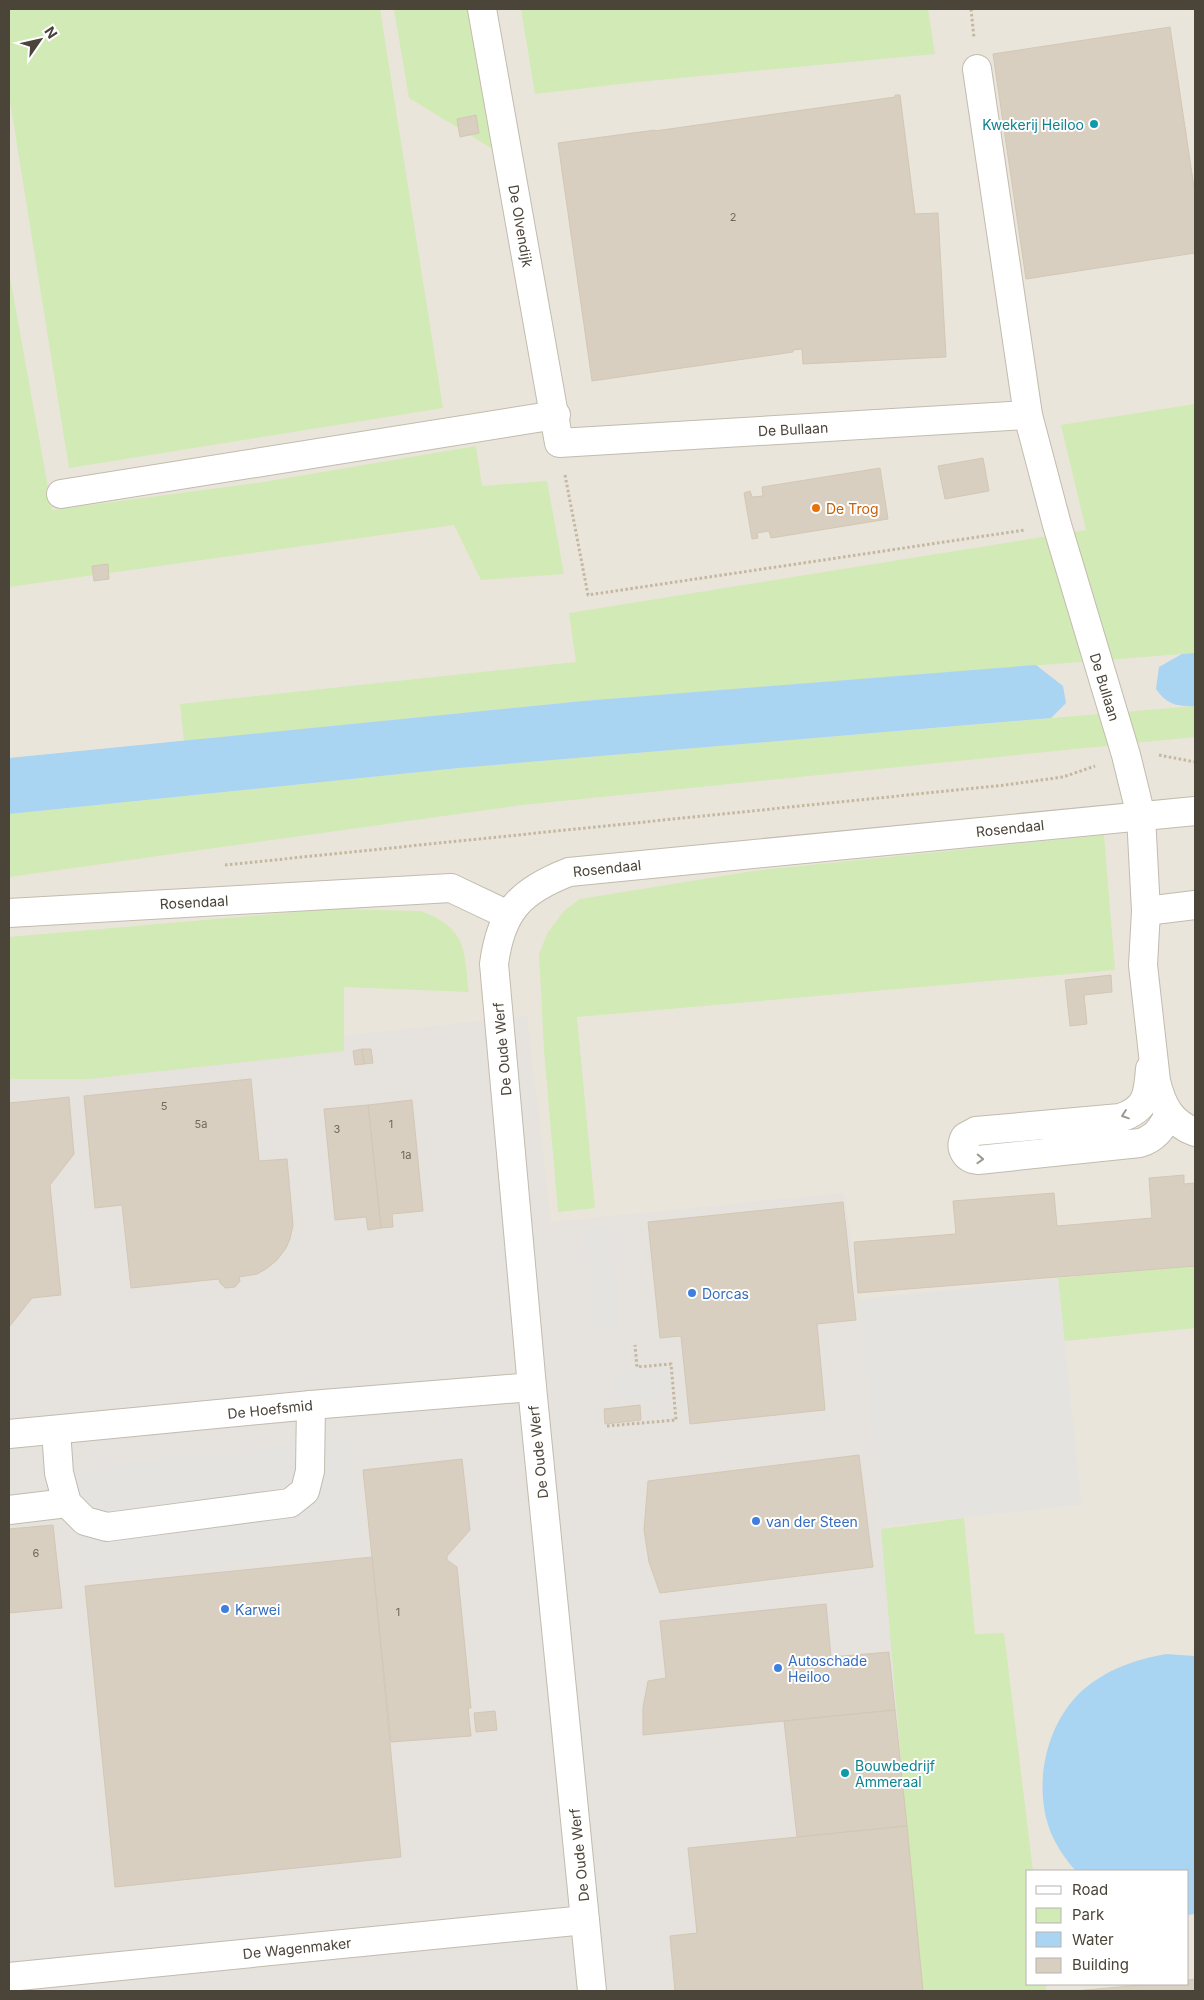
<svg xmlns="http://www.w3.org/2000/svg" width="1204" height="2000" viewBox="0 0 1204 2000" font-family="Inter,sans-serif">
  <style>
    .residential { fill: #eae5da; fill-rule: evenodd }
    .industrial { fill: #e6e2dd }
    .green { fill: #d2eab5 }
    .parking { fill: #e5e3e0 }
    .water { fill: #a9d4f2 }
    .building { fill: #d8cfc1; stroke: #d3c7b4 }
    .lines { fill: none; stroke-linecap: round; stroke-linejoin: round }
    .minor-casing { stroke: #c2bbae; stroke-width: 30 }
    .path { stroke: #c4b79f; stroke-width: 3; stroke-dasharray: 2.5 2.5; stroke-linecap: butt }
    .minor { stroke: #fff; stroke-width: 28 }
    .oneway { stroke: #9c9892 }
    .culture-dot { fill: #0f9aa8; stroke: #fff; stroke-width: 2 }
    .food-dot { fill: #e8710a; stroke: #fff; stroke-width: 2 }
    .shop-dot { fill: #3f7fe0; stroke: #fff; stroke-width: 2 }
    .labels { text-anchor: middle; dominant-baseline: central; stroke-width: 4; stroke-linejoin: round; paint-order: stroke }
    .number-label { font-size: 11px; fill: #6e675b }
    .culture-label { font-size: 14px; fill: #0d838f; stroke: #fff; text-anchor: end }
    .street-label { font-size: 14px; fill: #4b4439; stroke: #fff }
    .food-label { font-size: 14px; fill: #c56008; stroke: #fff; text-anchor: start }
    .shop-label { font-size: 14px; fill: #366cbe; stroke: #fff; text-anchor: start }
  </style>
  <rect width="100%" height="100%" fill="#f6f3ec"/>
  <!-- residential -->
  <path class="residential" d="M9 9H1195V1991H9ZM1028 1871H1188V1984H1028Z"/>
  <!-- industrial -->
  <path class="industrial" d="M527 1016 551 1222 844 1193 860 1299 938 1991H9V1072Z"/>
  <!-- green -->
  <g class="green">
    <path d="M9 9H380L443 408 69 468 9 95Z"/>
    <path d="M394 9H473L501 154 409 98Z"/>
    <path d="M521 9H928L935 54 637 82 535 94Z"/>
    <path d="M9 272 52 510 263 482 476 446 482 486 547 481 564 574 481 580 454 525 9 587Z"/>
    <path d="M1195 404V653L583 701 184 741 180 704 576 662 569 613 1086 530 1061 425Z"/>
    <path d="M1195 706V737L522 805 9 877V814L459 768Z"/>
    <path d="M1104 835 1115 970 577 1017 595 1208 558 1212 544 1050 539 954 548 932 565 910 580 899 753 871Z"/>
    <path d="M330 909 421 911C467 929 464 948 469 992L344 987V1051L89 1079H9V937Z"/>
    <path d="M1195 1266V1328L1064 1341 1058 1278Z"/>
    <path d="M964 1518 975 1634 1004 1633 1033 1871H1028V1984H1046V1991H921L881 1529Z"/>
  </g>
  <!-- parking -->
  <g class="parking">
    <path d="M610 1227 619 1329 594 1331 585 1229Z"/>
    <path d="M1058 1278 1082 1505 884 1526 860 1299Z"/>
    <path d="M667 1368 669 1400 615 1404 612 1373Z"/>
    <path d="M349 1439 361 1547 85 1579 72 1471Z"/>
  </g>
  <!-- water -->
  <g class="water">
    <path d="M1195 653V706C1177 707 1166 704 1156 689L1159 667 1182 654Z"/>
    <path d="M1036 665 1063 686 1066 703 1051 718 459 768 9 814V758L583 701Z"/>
    <path d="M1166 1654 1195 1656V1914L1188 1915V1871H1076C1066 1860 1057 1847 1051 1833 1031 1783 1047 1714 1093 1682 1116 1666 1139 1659 1166 1654Z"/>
  </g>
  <!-- building -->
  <g class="building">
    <path d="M1170 27 1195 194V253L1026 279 993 54Z"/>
    <path d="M895 95H900L915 214 938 213 946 357 803 364 802 349 793 350V352L592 381 558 143 655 130V131L895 97Z"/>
    <path d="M476 115 479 133 460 137 457 119Z"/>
    <path d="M983 458 989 491 945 499 938 466Z"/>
    <path d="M880 468 888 519 771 538 769 531 757 533 758 538 752 539 744 493 750 491 752 497 763 496 762 487Z"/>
    <path d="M108 564 109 579 94 581 92 566Z"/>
    <path d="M1111 975 1112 992 1084 995 1087 1024 1070 1026 1065 980Z"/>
    <path d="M362 1049H371L373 1063 364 1064Z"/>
    <path d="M362 1049 364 1064 355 1065 353 1051Z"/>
    <path d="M251 1079 259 1161 287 1159 293 1225 290 1239 286 1248 277 1260 266 1269 257 1274 239 1277 240 1281 235 1287 225 1288 220 1283 219 1279 131 1288 122 1205 95 1208 84 1096Z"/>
    <path d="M69 1097 74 1154 50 1185 61 1295 32 1298 9 1327V1103Z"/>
    <path d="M412 1100 423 1211 392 1214 393 1227 381 1228 368 1105Z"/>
    <path d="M368 1105 381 1228 368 1230 366 1217 335 1220 324 1109Z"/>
    <path d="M1184 1175V1184L1195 1183V1266L858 1293 854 1242 956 1234 953 1201 1054 1193 1057 1226 1152 1218 1149 1178Z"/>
    <path d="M843 1202 856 1320 817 1324 825 1410 690 1424 681 1336 660 1338 648 1222Z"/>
    <path d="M640 1405 641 1420 605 1424 604 1409Z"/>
    <path d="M859 1455 873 1567 660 1593 649 1562 644 1530 648 1481Z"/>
    <path d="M462 1459 470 1530 447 1556V1560L457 1567 471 1708H468L471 1736 391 1742 363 1470Z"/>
    <path d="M53 1525 62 1608 9 1613V1529Z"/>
    <path d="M372 1557 401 1857 115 1887 85 1586Z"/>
    <path d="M826 1604 831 1657 889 1652 895 1710 643 1735V1707L648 1681 666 1678 660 1621Z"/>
    <path d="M895 1710 907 1826 797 1837 784 1721Z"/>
    <path d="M495 1711 497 1730 476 1732 474 1713Z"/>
    <path d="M907 1826 923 1991H675L670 1936 697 1933 688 1848Z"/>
    <path d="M1195 1979V1991H1075L1152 1984H1188V1980Z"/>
  </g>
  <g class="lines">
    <defs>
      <g id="minor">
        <path d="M482 9 559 443 1028 415"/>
        <path d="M977 69 1028 415 1057 525 1126 755 1141 816 1146 911 1143 965 1156 1081C1162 1106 1171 1123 1195 1132"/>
        <path d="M61 494 556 415"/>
        <path d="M1146 911 1195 905"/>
        <path d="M9 913 451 888 508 915"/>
        <path d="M1150 1069C1148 1095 1147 1109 1120 1118L976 1131 965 1137C959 1148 965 1159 978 1160L1140 1143C1156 1138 1161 1129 1169 1115"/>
        <path d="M56 1430 59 1473 67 1503 85 1521 107 1527 290 1503 305 1491 310 1471 311 1405"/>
        <path d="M9 1434 311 1405 532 1387"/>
        <path d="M9 1510 67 1503"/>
        <path d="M9 1977 585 1920"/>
        <path d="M592 1991 532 1387 494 964C501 911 520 891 569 872L1195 811"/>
      </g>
    </defs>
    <!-- minor casing -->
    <use href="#minor" class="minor-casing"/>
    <!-- path -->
    <g class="path">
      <path d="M971 9 974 38"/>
      <path d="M565 475 588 595 1025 530"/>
      <path d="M1159 755 1195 762"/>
      <path d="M225 865 1005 785 1063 777 1095 766"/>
      <path d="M607 1426 676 1420 671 1364 637 1367 635 1345"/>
    </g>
    <!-- minor -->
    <use href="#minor" class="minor"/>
  </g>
  <!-- one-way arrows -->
  <defs><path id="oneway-chevron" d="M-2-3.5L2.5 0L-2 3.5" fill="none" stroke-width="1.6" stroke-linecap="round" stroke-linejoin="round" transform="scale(1.25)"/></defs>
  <g class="oneway">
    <use href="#oneway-chevron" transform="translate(1125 1115) rotate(161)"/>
    <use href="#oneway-chevron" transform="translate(980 1159) rotate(2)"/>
  </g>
  <!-- markers -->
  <g class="culture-dot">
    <circle cx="1094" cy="124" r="5"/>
    <circle cx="845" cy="1773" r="5"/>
  </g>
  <circle class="food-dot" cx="816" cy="508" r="5"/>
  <g class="shop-dot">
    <circle cx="692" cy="1293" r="5"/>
    <circle cx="756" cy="1521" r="5"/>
    <circle cx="225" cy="1609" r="5"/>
    <circle cx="778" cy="1668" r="5"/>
  </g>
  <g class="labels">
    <!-- number labels -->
    <g class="number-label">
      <text x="733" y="217">2</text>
      <text x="164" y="1106">5</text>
      <text x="201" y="1124">5a</text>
      <text x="391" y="1124">1</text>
      <text x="337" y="1129">3</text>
      <text x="406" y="1155">1a</text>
      <text x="36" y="1553">6</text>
      <text x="398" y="1612">1</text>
    </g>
    <!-- culture labels -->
    <g class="culture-label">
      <text x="1084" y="124">Kwekerij Heiloo</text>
      <text x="855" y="1765" text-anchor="start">Bouwbedrijf<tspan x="855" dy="16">Ammeraal</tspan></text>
    </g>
    <!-- street labels -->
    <g class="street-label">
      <text transform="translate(521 226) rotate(80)">De Olvendijk</text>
      <text transform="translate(793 429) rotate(-3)">De Bullaan</text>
      <text transform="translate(1105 687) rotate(73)">De Bullaan</text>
      <text transform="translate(1010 828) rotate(-6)">Rosendaal</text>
      <text transform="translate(607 868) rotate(-6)">Rosendaal</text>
      <text transform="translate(194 902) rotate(-3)">Rosendaal</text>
      <text transform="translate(502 1049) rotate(-95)">De Oude Werf</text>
      <text transform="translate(270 1409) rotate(-6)">De Hoefsmid</text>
      <text transform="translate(538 1452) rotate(-96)">De Oude Werf</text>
      <text transform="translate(579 1855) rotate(-96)">De Oude Werf</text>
      <text transform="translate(297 1948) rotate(-6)">De Wagenmaker</text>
    </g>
    <!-- food labels -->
    <g class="food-label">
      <text x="826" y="508">De Trog</text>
    </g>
    <!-- shop labels -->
    <g class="shop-label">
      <text x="702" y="1293">Dorcas</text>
      <text x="766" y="1521">van der Steen</text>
      <text x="235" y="1609">Karwei</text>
      <text x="788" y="1660">Autoschade<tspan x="788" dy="16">Heiloo</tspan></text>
    </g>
  </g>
  <!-- border -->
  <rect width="1204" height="2000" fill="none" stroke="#4b4439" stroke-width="20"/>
  <!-- legend -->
  <rect x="1026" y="1870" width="162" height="115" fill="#ffffff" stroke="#b7b4b0"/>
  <rect x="1036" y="1886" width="25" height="8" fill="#ffffff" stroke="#b7b4b0"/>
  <text x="1072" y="1895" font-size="15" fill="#4b4439">Road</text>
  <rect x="1036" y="1908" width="25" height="15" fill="#d2eab5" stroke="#b7b4b0"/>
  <text x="1072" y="1920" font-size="15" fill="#4b4439">Park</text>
  <rect x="1036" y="1932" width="25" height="15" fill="#a9d4f2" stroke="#b7b4b0"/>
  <text x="1072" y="1945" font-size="15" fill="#4b4439">Water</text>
  <rect x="1036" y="1958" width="25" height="15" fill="#d8cfc1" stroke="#b7b4b0"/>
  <text x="1072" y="1970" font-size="15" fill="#4b4439">Building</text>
  <!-- north arrow -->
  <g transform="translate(40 40) rotate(56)" stroke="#ffffff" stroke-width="4" paint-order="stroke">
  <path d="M0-4L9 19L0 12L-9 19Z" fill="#4b4439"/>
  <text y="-8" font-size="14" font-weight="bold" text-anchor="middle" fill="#4b4439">N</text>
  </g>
</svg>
